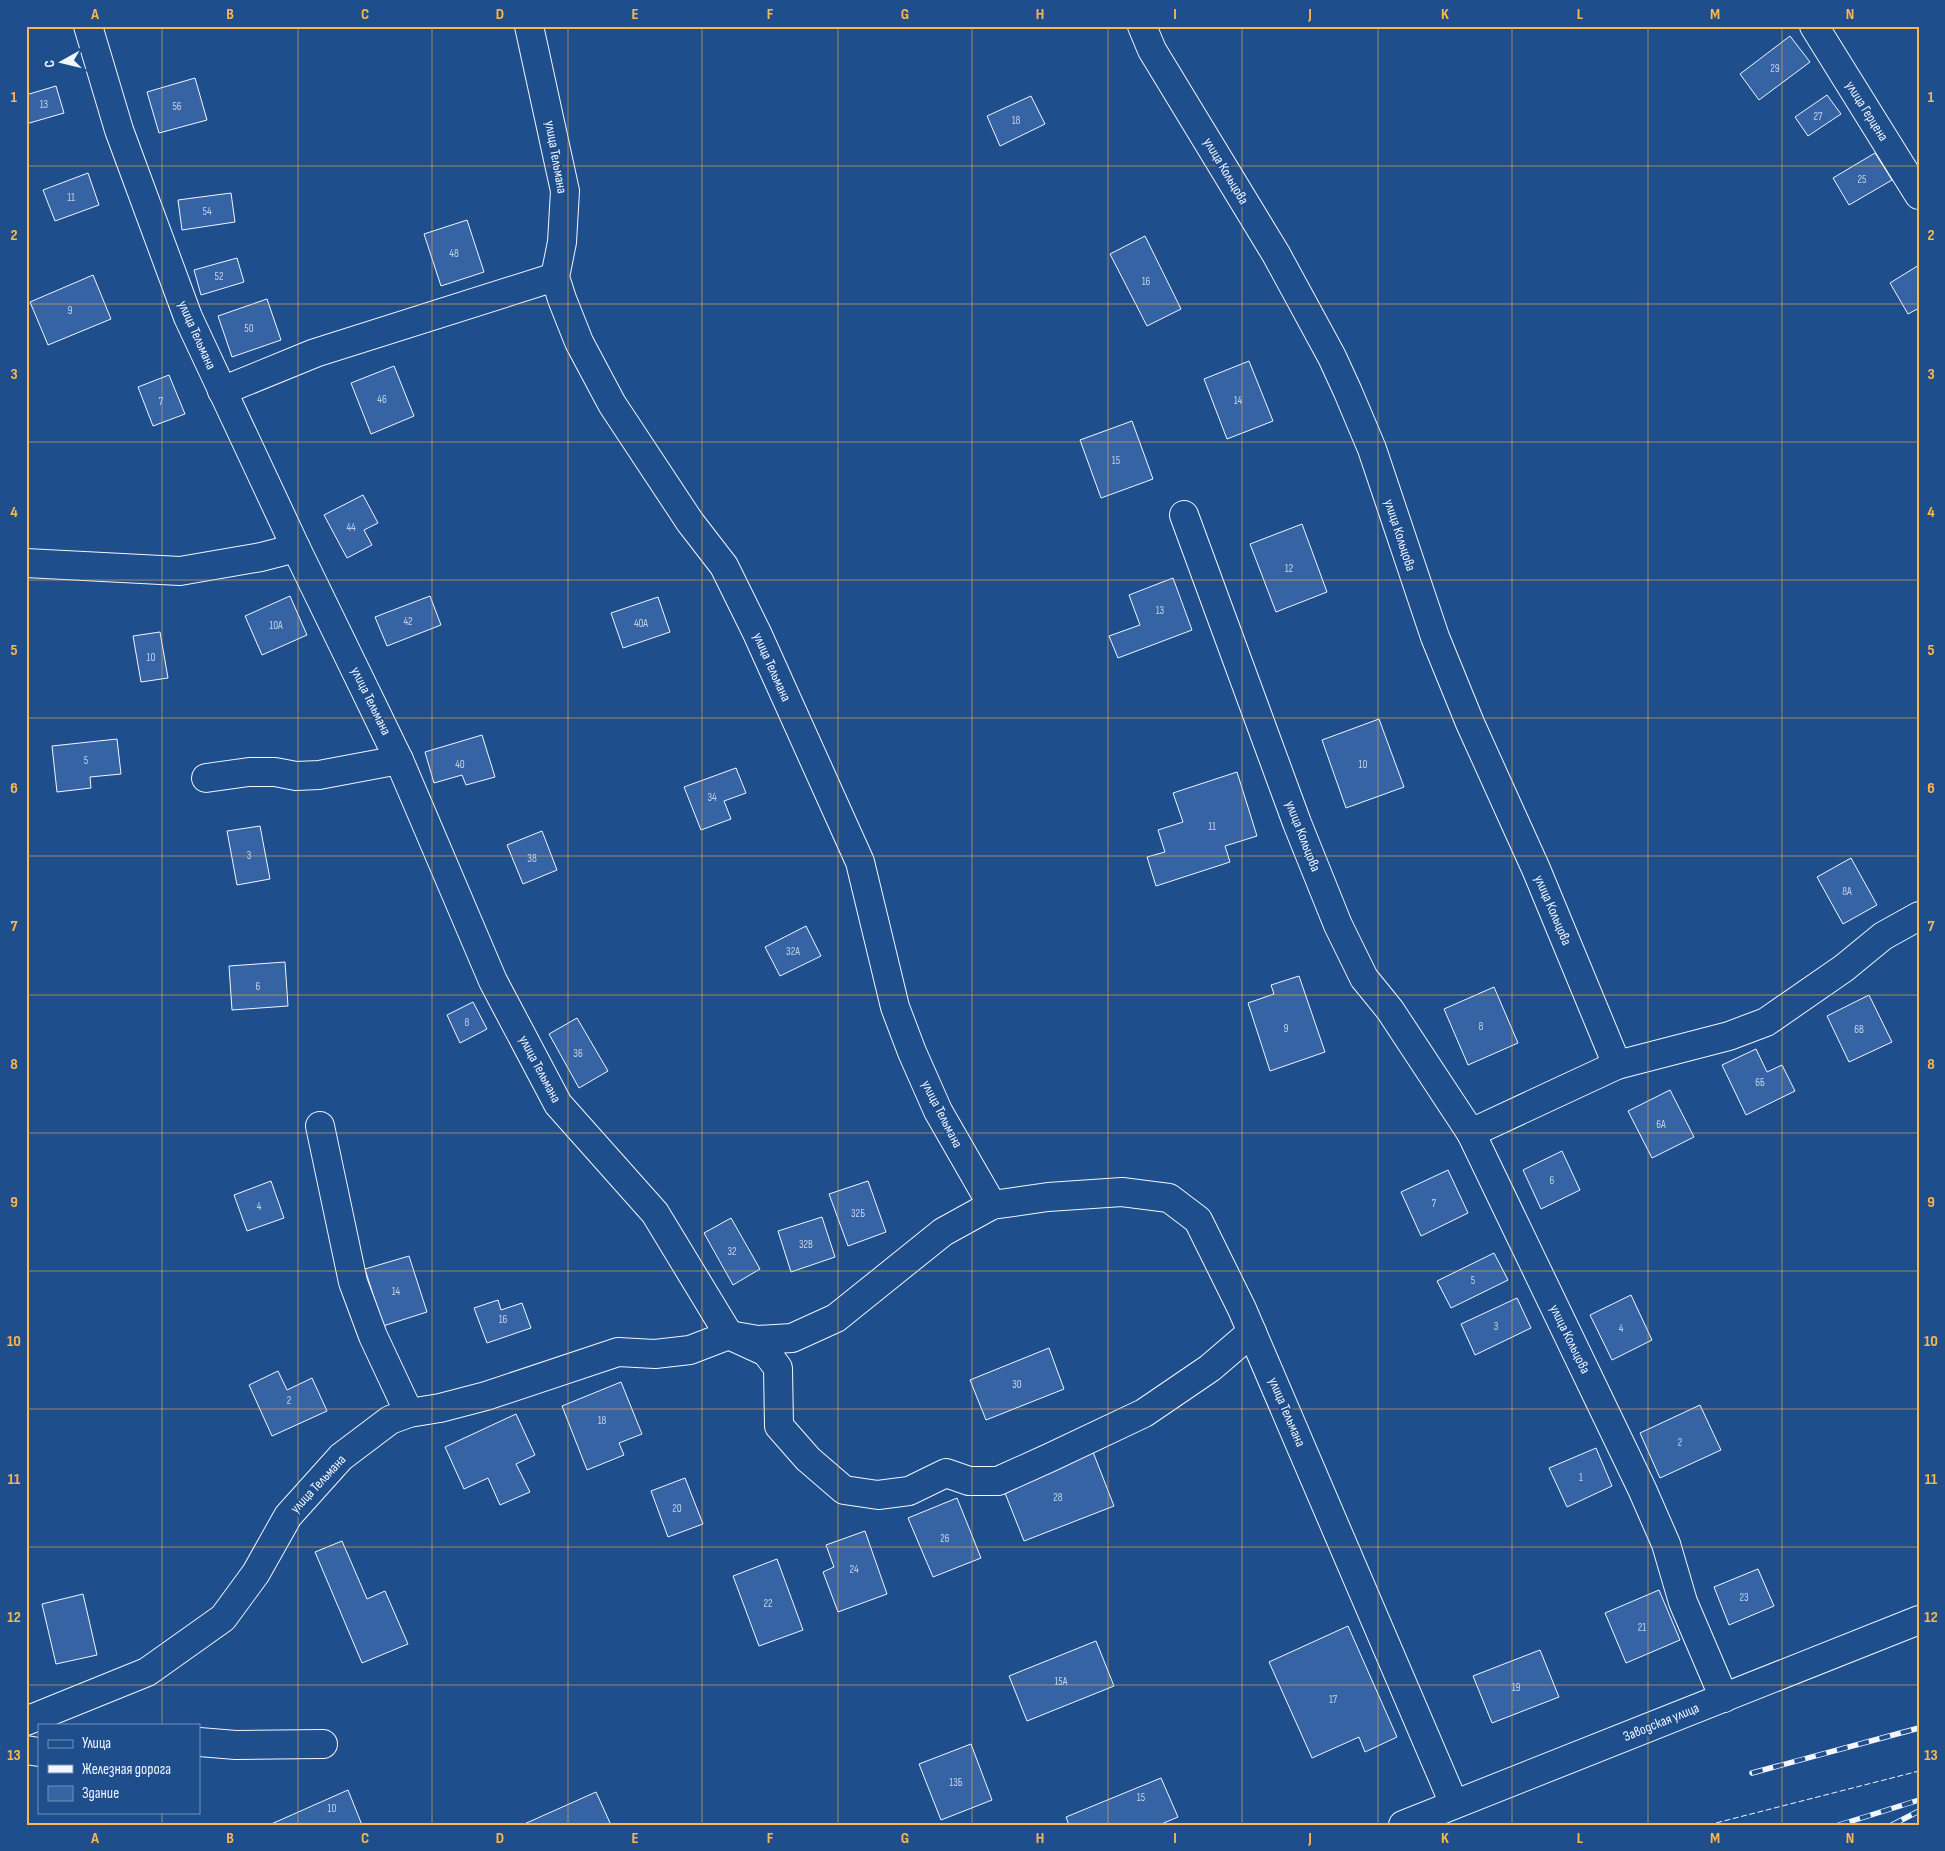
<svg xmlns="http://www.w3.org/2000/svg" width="1945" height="1851" viewBox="0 0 1945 1851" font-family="'Sofia Sans Condensed',sans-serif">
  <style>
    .building { fill: #3563a3; stroke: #f2f6ff }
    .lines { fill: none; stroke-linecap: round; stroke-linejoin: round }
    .minor-casing { stroke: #f2f6ff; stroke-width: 30 }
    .minor { stroke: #1f4e8c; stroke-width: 28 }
    .rail-casing { stroke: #f2f6ff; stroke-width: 5.5 }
    .rail { stroke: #1f4e8c; stroke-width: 4; stroke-dasharray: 11; stroke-linecap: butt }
    .fence { stroke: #f2f6ff; stroke-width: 1; stroke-dasharray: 6 2.5; stroke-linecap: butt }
    .grid { fill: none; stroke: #ffb74d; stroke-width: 1; stroke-opacity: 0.55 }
    .labels { text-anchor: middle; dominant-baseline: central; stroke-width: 4; stroke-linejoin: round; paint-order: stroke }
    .number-label { font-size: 11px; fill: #c3d1e8 }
    .street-label { font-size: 14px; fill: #f2f6ff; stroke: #1f4e8c }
    .neatline { fill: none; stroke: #ffb74d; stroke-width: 2 }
    .grid-label { font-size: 16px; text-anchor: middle; font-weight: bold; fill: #ffb74d }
  </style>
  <rect width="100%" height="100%" fill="#1f4e8c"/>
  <!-- building -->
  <g class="building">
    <path d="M1790 36 1810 62 1759 100 1740 74Z"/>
    <path d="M195 78 207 120 159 133 147 92Z"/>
    <path d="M56 86 64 113 26 124V95Z"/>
    <path d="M1827 95 1841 114 1808 136 1795 117Z"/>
    <path d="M1031 96 1045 124 1000 146 987 116Z"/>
    <path d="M1875 153 1892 180 1849 205 1833 178Z"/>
    <path d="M88 173 99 205 55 221 43 190Z"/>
    <path d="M231 193 235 222 182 230 178 200Z"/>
    <path d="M467 220 484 272 441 286 424 234Z"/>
    <path d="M1145 236 1181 309 1147 326 1110 254Z"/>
    <path d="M237 258 244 282 201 295 194 270Z"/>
    <path d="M1919 265V308L1908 314 1890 283Z"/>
    <path d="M93 275 111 319 48 345 30 302Z"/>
    <path d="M267 299 281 340 232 357 218 316Z"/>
    <path d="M1249 361 1273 421 1227 439 1204 379Z"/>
    <path d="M394 366 414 416 371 434 351 383Z"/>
    <path d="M169 375 185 414 153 426 138 387Z"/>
    <path d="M1132 421 1153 479 1101 498 1080 440Z"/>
    <path d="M363 495 378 523 364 530 372 545 347 558 324 515Z"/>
    <path d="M1302 524 1327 592 1276 612 1250 544Z"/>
    <path d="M1173 578 1192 630 1118 658 1109 636 1140 625 1129 595Z"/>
    <path d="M290 596 307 635 262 655 245 616Z"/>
    <path d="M430 596 441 625 387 646 375 617Z"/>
    <path d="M658 597 670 632 623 648 611 613Z"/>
    <path d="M160 632 168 678 141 682 133 636Z"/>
    <path d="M1379 719 1404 787 1346 808 1322 740Z"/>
    <path d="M482 735 495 777 466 785 462 775 434 783 425 752Z"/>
    <path d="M117 739 121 774 90 777 91 788 57 792 52 746Z"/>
    <path d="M736 768 746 793 724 801 731 819 701 830 684 787Z"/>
    <path d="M1237 772 1257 836 1225 846 1230 862 1156 886 1147 857 1165 852 1158 830 1183 822 1173 793Z"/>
    <path d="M260 826 270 879 237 885 227 831Z"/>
    <path d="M542 831 557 870 523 884 507 845Z"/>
    <path d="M1851 858 1877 905 1843 924 1817 877Z"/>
    <path d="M806 926 821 956 780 976 765 947Z"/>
    <path d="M285 962 288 1006 232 1010 229 966Z"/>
    <path d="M1299 976 1325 1052 1270 1071 1248 1003 1274 994 1271 985Z"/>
    <path d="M1494 987 1518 1043 1468 1065 1444 1009Z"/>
    <path d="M1869 995 1892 1042 1849 1062 1827 1016Z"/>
    <path d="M473 1002 487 1029 460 1043 447 1015Z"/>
    <path d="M577 1018 608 1071 579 1088 549 1034Z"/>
    <path d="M1756 1049 1767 1072 1782 1065 1795 1091 1746 1115 1722 1065Z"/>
    <path d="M1670 1090 1694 1137 1652 1158 1628 1111Z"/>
    <path d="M1562 1151 1580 1190 1541 1209 1523 1170Z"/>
    <path d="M1448 1170 1468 1213 1421 1236 1401 1192Z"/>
    <path d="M271 1181 284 1218 247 1231 234 1195Z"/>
    <path d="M868 1181 886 1232 848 1246 829 1194Z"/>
    <path d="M822 1217 835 1257 791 1272 778 1231Z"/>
    <path d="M731 1218 760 1269 733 1285 704 1233Z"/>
    <path d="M1494 1253 1508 1280 1451 1308 1437 1281Z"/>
    <path d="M409 1256 427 1312 383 1326 365 1269Z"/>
    <path d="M1631 1295 1652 1340 1612 1360 1590 1315Z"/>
    <path d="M1517 1298 1531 1328 1475 1355 1461 1324Z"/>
    <path d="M498 1300 501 1310 522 1303 531 1328 487 1343 474 1308Z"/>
    <path d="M1049 1348 1064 1389 986 1420 970 1380Z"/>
    <path d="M278 1371 287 1390 312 1378 327 1411 272 1436 249 1385Z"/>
    <path d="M621 1382 642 1434 619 1443 624 1455 587 1470 562 1406Z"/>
    <path d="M1700 1405 1721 1450 1660 1478 1640 1433Z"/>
    <path d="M516 1414 535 1455 516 1464 530 1492 500 1505 488 1478 464 1489 445 1447Z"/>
    <path d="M1596 1448 1612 1486 1567 1507 1549 1468Z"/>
    <path d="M1093 1452 1114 1506 1024 1541 1003 1488Z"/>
    <path d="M685 1478 703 1524 668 1537 651 1491Z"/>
    <path d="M957 1498 981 1558 933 1577 908 1518Z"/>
    <path d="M865 1531 887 1594 838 1612 823 1572 834 1567 826 1545Z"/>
    <path d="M342 1541 367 1599 385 1591 408 1644 362 1663 315 1552Z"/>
    <path d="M777 1559 803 1630 759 1646 733 1576Z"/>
    <path d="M1758 1569 1774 1606 1729 1625 1714 1587Z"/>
    <path d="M1659 1590 1680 1640 1626 1663 1605 1613Z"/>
    <path d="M83 1594 97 1655 56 1664 42 1604Z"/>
    <path d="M1348 1626 1397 1737 1365 1752 1359 1737 1312 1758 1269 1662Z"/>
    <path d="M1096 1641 1114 1686 1027 1721 1009 1676Z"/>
    <path d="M1540 1650 1559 1697 1492 1723 1473 1676Z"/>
    <path d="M971 1744 992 1800 941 1820 919 1764Z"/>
    <path d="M1161 1778 1178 1817 1159 1825H1069L1066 1817Z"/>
    <path d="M348 1790 362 1825H269Z"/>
    <path d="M596 1792 611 1825H522Z"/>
  </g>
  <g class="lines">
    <defs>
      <g id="minor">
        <path d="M88 26 119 130 188 317 296 548 399 760 493 981 558 1104 655 1213 729 1335 766 1352 778 1368 779 1426 808 1459 844 1490 878 1495 909 1491 946 1473 969 1481H998L1049 1458 1144 1413 1210 1368 1252 1332"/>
        <path d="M529 26 565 191 562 242 555 277 562 299 579 342 612 404 690 522 724 566 757 633 860 862 895 1007 912 1052 938 1111 992 1205"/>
        <path d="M1142 26 1152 50 1276 254 1332 357 1348 392 1372 449 1435 637 1470 723 1536 869 1617 1065 1471 1133 1642 1489 1666 1544 1683 1602 1724 1698"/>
        <path d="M1814 26 1919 195"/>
        <path d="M222 391 315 353 555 277"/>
        <path d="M1184 515 1297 823 1338 925 1364 978 1390 1010 1471 1133"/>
        <path d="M26 563 180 571 261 557 296 548"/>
        <path d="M206 778 249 772H275L296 776 319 775 399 760"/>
        <path d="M1617 1065 1729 1036 1766 1022 1844 968 1883 936 1919 916"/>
        <path d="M320 1126 353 1282 373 1336 409 1413"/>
        <path d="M26 1721 147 1672 223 1618 256 1573 288 1516 341 1457 390 1420 409 1413 440 1408 486 1396 618 1352 655 1354 690 1350 729 1335 758 1340 792 1338 836 1318 943 1232 992 1205 1048 1197 1122 1192 1169 1198 1198 1220 1242 1309 1454 1804"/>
        <path d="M199 1742 236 1745 323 1744"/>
        <path d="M26 1750 39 1752"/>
        <path d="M1403 1825 1919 1620"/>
      </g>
    </defs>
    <!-- minor casing -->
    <use href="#minor" class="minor-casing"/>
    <!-- minor -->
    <use href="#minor" class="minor"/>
    <defs>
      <g id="rail">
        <path d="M1752 1773 1919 1728"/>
        <path d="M1839 1825 1919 1800"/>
        <path d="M1892 1825 1919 1811"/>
      </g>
    </defs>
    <!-- rail casing -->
    <use href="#rail" class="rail-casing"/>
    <!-- rail -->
    <use href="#rail" class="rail"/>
    <!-- fence -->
    <path class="fence" d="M1708 1825 1919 1771"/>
  </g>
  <!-- grid -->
  <path class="grid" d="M162 26V1725M298 26V1825M432 26V1825M568 26V1825M702 26V1825M838 26V1825M972 26V1825M1108 26V1825M1242 26V1825M1378 26V1825M1512 26V1825M1648 26V1825M1782 26V1825M26 166H1919M26 304H1919M26 442H1919M26 580H1919M26 718H1919M26 856H1919M26 995H1919M26 1133H1919M26 1271H1919M26 1409H1919M26 1547H1919M26 1685H1919M162 1812V1825"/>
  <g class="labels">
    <!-- number labels -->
    <g class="number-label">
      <text x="1775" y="68">29</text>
      <text x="44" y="104">13</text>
      <text x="177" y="106">56</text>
      <text x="1818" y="116">27</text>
      <text x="1016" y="120">18</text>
      <text x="1862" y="179">25</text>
      <text x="71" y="197">11</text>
      <text x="207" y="211">54</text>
      <text x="454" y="253">48</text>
      <text x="219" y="276">52</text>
      <text x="1146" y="281">16</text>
      <text x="70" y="310">9</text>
      <text x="249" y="328">50</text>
      <text x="382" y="399">46</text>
      <text x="1238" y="400">14</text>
      <text x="161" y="401">7</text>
      <text x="1116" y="460">15</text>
      <text x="351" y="527">44</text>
      <text x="1289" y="568">12</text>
      <text x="1160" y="610">13</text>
      <text x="408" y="621">42</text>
      <text x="641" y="623">40А</text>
      <text x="276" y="625">10А</text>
      <text x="151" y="657">10</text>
      <text x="86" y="760">5</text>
      <text x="460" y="764">40</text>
      <text x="1363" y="764">10</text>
      <text x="712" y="797">34</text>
      <text x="1212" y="826">11</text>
      <text x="249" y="855">3</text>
      <text x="532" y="858">38</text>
      <text x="1847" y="891">8А</text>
      <text x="793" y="951">32А</text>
      <text x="258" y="986">6</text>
      <text x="467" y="1022">8</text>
      <text x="1481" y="1026">8</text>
      <text x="1286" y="1028">9</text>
      <text x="1859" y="1029">6В</text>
      <text x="578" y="1053">36</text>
      <text x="1760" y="1082">6Б</text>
      <text x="1661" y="1124">6А</text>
      <text x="1552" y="1180">6</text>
      <text x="1434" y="1203">7</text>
      <text x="259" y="1206">4</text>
      <text x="858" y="1213">32Б</text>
      <text x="806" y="1244">32В</text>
      <text x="732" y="1251">32</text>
      <text x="1473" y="1280">5</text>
      <text x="396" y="1291">14</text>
      <text x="503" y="1319">16</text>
      <text x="1496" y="1326">3</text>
      <text x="1621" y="1328">4</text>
      <text x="1017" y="1384">30</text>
      <text x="289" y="1400">2</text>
      <text x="602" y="1420">18</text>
      <text x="1680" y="1442">2</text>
      <text x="1581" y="1477">1</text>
      <text x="1058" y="1497">28</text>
      <text x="677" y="1508">20</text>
      <text x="945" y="1538">26</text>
      <text x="854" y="1569">24</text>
      <text x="1744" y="1597">23</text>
      <text x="768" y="1603">22</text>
      <text x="1642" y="1627">21</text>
      <text x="1061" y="1681">15А</text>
      <text x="1516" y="1687">19</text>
      <text x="1333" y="1699">17</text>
      <text x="956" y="1782">13Б</text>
      <text x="1141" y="1797">15</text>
      <text x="332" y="1808">10</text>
    </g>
    <!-- street labels -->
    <g class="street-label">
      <text transform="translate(1867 111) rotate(58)">улица Герцена</text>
      <text transform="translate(556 157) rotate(80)">улица Тельмана</text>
      <text transform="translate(1226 171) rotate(59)">улица Кольцова</text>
      <text transform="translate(197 335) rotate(66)">улица Тельмана</text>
      <text transform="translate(1400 535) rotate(72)">улица Кольцова</text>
      <text transform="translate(772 667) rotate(66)">улица Тельмана</text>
      <text transform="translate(371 701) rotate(64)">улица Тельмана</text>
      <text transform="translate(1303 836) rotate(69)">улица Кольцoва</text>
      <text transform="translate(1553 910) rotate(67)">улица Кольцова</text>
      <text transform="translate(540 1069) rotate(62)">улица Тельмана</text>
      <text transform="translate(942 1114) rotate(63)">улица Тельмана</text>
      <text transform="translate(1570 1339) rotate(64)">улица Кольцова</text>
      <text transform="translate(1287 1412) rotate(67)">улица Тельмана</text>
      <text transform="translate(318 1484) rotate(-47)">улица Тельмана</text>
      <text transform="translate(1661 1722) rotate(-22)">Заводская улица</text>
    </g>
  </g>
  <!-- border -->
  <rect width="1945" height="1851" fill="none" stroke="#1f4e8c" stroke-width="55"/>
  <!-- legend -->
  <rect x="38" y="1724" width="162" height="90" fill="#1f4e8c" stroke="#7391ba"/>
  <rect x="48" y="1740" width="25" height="8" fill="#1f4e8c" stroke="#7391ba"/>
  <text x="82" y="1748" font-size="15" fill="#f2f6ff">Улица</text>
  <rect x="48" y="1765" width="25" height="8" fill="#f2f6ff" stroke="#7391ba"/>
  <text x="82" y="1774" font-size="15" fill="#f2f6ff">Железная дорога</text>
  <rect x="48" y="1786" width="25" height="15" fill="#3563a3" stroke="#7391ba"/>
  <text x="82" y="1798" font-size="15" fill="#f2f6ff">Здание</text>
  <!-- north arrow -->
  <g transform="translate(62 62) rotate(262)" stroke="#1f4e8c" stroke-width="4" paint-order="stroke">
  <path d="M0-4L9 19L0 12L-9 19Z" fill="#f2f6ff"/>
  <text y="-8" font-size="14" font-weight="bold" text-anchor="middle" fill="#f2f6ff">С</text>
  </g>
  <rect x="28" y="28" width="1890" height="1796" class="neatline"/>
  <g class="grid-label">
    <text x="95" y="19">A</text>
    <text x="230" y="19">B</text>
    <text x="365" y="19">C</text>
    <text x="500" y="19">D</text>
    <text x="635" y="19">E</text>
    <text x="770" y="19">F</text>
    <text x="905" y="19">G</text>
    <text x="1040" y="19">H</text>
    <text x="1175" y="19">I</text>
    <text x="1310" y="19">J</text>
    <text x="1445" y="19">K</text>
    <text x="1580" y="19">L</text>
    <text x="1715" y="19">M</text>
    <text x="1850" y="19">N</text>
    <text x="14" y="102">1</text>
    <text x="1931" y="102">1</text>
    <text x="14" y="240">2</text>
    <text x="1931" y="240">2</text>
    <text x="14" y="379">3</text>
    <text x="1931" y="379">3</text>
    <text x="14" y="517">4</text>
    <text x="1931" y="517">4</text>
    <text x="14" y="655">5</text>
    <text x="1931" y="655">5</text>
    <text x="14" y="793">6</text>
    <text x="1931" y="793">6</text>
    <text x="14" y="931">7</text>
    <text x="1931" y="931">7</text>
    <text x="14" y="1069">8</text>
    <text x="1931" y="1069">8</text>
    <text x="14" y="1207">9</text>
    <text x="1931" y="1207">9</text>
    <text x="14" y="1346">10</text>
    <text x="1931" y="1346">10</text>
    <text x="14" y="1484">11</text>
    <text x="1931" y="1484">11</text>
    <text x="14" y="1622">12</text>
    <text x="1931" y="1622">12</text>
    <text x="14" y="1760">13</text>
    <text x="1931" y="1760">13</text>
    <text x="95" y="1843">A</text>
    <text x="230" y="1843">B</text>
    <text x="365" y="1843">C</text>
    <text x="500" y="1843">D</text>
    <text x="635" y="1843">E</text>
    <text x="770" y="1843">F</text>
    <text x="905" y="1843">G</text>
    <text x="1040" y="1843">H</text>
    <text x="1175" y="1843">I</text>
    <text x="1310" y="1843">J</text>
    <text x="1445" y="1843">K</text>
    <text x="1580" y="1843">L</text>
    <text x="1715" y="1843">M</text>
    <text x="1850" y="1843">N</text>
  </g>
</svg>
